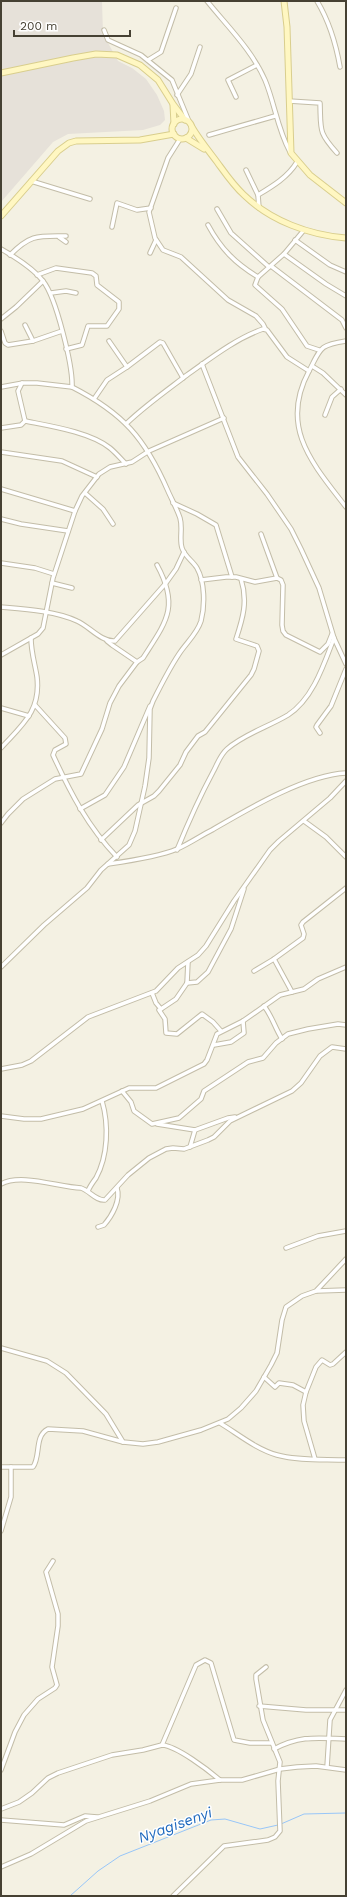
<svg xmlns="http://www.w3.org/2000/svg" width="347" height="1897" viewBox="0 0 347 1897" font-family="'Work Sans',sans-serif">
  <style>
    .industrial { fill: #e6e1d9 }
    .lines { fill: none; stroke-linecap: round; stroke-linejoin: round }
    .stream { stroke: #98c6f8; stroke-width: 1 }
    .street-casing { stroke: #c3bda8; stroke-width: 5.5 }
    .secondary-casing { stroke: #d9ce8d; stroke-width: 7 }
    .street { stroke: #fff; stroke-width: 3.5 }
    .secondary { stroke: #fff7c2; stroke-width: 5 }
    .labels { text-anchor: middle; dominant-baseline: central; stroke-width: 3; stroke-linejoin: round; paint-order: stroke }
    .water-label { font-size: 15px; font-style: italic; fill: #206abe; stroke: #fff }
  </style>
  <rect width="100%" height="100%" fill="#f4f1e3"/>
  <!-- industrial -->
  <path class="industrial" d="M1 1H102L103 34 118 61 132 68 146 79 157 95 164 111 165 120 160 125 143 130 68 134 53 142 1 202Z"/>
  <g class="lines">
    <!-- stream -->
    <g class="stream">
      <path d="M281 1824 304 1814 346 1813"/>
      <path d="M70 1896 98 1871 120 1856 211 1820 225 1819 260 1829 278 1825"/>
    </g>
    <defs>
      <g id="street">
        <path d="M207 1C227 26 252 50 265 80 275 104 277 128 290 152"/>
        <path d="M317 1C329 21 336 44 340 67"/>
        <path d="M104 30 108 40 141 55 172 80 190 124"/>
        <path d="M148 60 161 52 176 8"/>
        <path d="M177 95 191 74 200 47"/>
        <path d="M236 97 228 80 257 65"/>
        <path d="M289 101 320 103C321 130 318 132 337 153"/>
        <path d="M209 135 275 116"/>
        <path d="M180 139 168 158 149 212 155 238 163 250 181 257 228 300 256 316 263 324 265 328"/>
        <path d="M246 170 258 195"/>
        <path d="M31 181 90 199"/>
        <path d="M259 208 258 195C273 186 288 177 297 162"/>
        <path d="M217 209 231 233 269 267"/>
        <path d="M208 225C221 249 235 263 258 277"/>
        <path d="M112 227 117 203 137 210 151 208"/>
        <path d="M304 230 284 254 326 284 346 296"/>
        <path d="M59 237 66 242"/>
        <path d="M295 240 330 265 346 272"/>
        <path d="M1 249C15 257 33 268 43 281 56 297 73 366 72 387 123 413 145 438 168 491 172 500 177 509 180 518 183 528 179 539 182 548 185 557 193 561 197 568 205 582 205 606 201 621 197 634 186 643 179 654 169 669 161 685 153 701L150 709 149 758 145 786 135 831 129 845 101 870 87 888 44 925 1 967"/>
        <path d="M150 253 156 240"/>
        <path d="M284 254 258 277 255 285 282 309 307 346 319 350"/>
        <path d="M10 255C31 234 38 236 66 236"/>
        <path d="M271 266 342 320 346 328"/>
        <path d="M37 275 56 268 92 273 96 276 97 285 119 302V309L107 326H88L82 345 66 349"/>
        <path d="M51 293 66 291 76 293"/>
        <path d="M1 319 16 307 43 281"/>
        <path d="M25 325 33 341"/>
        <path d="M1 331 5 343 8 345 33 341 62 331"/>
        <path d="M109 341 127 367"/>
        <path d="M346 341C319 345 321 348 309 371 279 427 312 463 346 507"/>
        <path d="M202 364 238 457 267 494 291 529 301 549 319 588 334 638 346 664"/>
        <path d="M312 366 323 373 346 395"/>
        <path d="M1 387 23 383H37L72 387"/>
        <path d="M94 399 107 380 127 367 160 342 163 343 183 378"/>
        <path d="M325 415 332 397 341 389"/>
        <path d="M25 421C50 426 90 432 110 448 116 453 121 459 126 464"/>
        <path d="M127 423C146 405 166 391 187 375 211 358 235 339 263 329L267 330 287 357 309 371"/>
        <path d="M1 428 21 425 25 421 18 391 22 383"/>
        <path d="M1 452 62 461 97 477"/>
        <path d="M1 489 75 511"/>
        <path d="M85 493 103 509 113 524"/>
        <path d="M173 503 197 514 216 525 232 577"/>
        <path d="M1 519 21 524 68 531"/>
        <path d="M261 534 277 578"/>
        <path d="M1 563 35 568 54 574"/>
        <path d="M201 580 226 577H236L255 582 277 578 281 580 283 585 282 625 283 631 286 635 320 652 328 644 332 634"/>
        <path d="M52 583 72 588"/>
        <path d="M1 607C24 609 56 611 77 621 89 626 101 642 115 641L166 583 176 569 184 552"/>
        <path d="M107 641 112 645 137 662 143 658C166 622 180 607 157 565"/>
        <path d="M1 655 38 634 43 628 53 578 75 511 82 496 99 474 110 467 132 462 149 451 224 418"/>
        <path d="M35 705 65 738 66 744 55 750 53 755C70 792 88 827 117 857"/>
        <path d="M1 708 29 716"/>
        <path d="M320 733 316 727 317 725 331 706 346 669"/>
        <path d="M1 748C22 725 41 711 37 677 35 664 31 652 31 638"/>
        <path d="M80 809 105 795 124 767 150 706"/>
        <path d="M304 821 326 837 346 857"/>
        <path d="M1 823 8 814 23 799 55 779 81 774 102 729 110 703 119 686 137 662"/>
        <path d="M101 840 138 805 154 796 159 791 180 765 186 752 198 736 205 732 251 675 254 669 259 651 257 646 236 639C243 618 248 601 241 579"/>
        <path d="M177 850C188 823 199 798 213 772 217 765 220 755 227 749 244 734 268 727 288 715 313 699 324 664 334 638"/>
        <path d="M108 864C129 861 158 857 177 849 189 844 200 836 212 830 248 809 305 775 346 773"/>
        <path d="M274 959 292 992"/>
        <path d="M254 971 274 959 303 938 304 934 301 925 303 922 346 888"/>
        <path d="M187 983 197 982 208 972 231 929 244 889"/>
        <path d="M152 993 156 1003 161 1009 176 999 187 983 188 962"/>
        <path d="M264 1006C272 1016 275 1028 282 1039"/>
        <path d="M161 1009 159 1010 165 1019 166 1033 177 1034 202 1014 213 1022 221 1031"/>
        <path d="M214 1045 231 1042 244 1033 243 1021"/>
        <path d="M1 1069 22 1065 31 1061 88 1017 156 991 178 968 198 955 206 946 234 901 270 850 279 841 330 798 346 781"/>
        <path d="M122 1091 131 1102 134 1111 152 1124 179 1118 201 1099 204 1091 248 1062 263 1058 276 1043 288 1034 308 1029 338 1024 346 1025"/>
        <path d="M1 1116 24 1119H41L83 1109 129 1088H156L204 1064 207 1060 217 1034 243 1021 280 995 304 989 318 979 346 967"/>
        <path d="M157 1124 195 1130 228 1118 235 1117"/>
        <path d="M190 1147 195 1130"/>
        <path d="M1 1184C21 1173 58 1187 81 1188 90 1191 96 1201 105 1200L128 1175 149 1158 166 1149 173 1148 184 1149 208 1140 214 1137 230 1121 292 1091 301 1083 320 1056 332 1047 346 1049"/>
        <path d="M88 1191C90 1186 93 1182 96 1178 108 1156 109 1125 102 1101"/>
        <path d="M98 1227 104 1225C112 1216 121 1200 117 1188"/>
        <path d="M286 1248 318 1236 346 1231"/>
        <path d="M317 1291 346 1290"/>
        <path d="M1 1348 47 1361 66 1373 106 1414 123 1442"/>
        <path d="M264 1377 275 1387 279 1383 293 1385 306 1392 316 1367 322 1360 330 1365 333 1364 346 1352"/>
        <path d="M306 1392 303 1405 304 1421 315 1459"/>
        <path d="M220 1423C238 1434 256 1449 277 1455 299 1461 324 1459 346 1460"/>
        <path d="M1 1467H33C41 1456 34 1436 48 1429L83 1431 123 1442 143 1444 158 1442 201 1430 228 1419 241 1408 256 1391 271 1365 277 1353 282 1320 286 1307 302 1296 316 1291 346 1259"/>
        <path d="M1 1531 11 1497V1467"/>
        <path d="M259 1706 306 1710H346"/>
        <path d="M162 1745 196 1665 205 1660 211 1663 234 1740 250 1743H272"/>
        <path d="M274 1749C301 1735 317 1738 346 1739"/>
        <path d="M327 1767 330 1720 346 1690"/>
        <path d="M1 1770 15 1732 24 1715 38 1699 55 1688 57 1685 52 1667 58 1626V1614L46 1572 53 1561"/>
        <path d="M1 1809 19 1802 32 1793 48 1778 58 1773 112 1755 143 1750 162 1745C177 1746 208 1770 220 1780"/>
        <path d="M1 1820 64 1825 85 1816 97 1817"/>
        <path d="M1 1867 31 1854 86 1821 150 1801 191 1784 220 1780H242L280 1769 297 1767 316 1766 346 1770"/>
        <path d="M173 1896 224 1846 268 1840 275 1837 280 1831 278 1781 280 1762 263 1720 256 1679V1675L266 1667"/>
      </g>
      <g id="secondary">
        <path d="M284 1 287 27 291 153 310 175 346 203"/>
        <path d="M1 73 73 58 96 54 117 55 140 65 158 80 173 104 185 120"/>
        <path d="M173 105 174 124"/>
        <circle cx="182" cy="129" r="10"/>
        <path d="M192 127C199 139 208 150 217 162 225 173 233 185 244 195 271 221 309 235 346 238"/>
        <path d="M186 138 204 149"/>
        <path d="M1 216 58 151 69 143 76 141 140 140 174 134"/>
      </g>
    </defs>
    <!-- street casing -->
    <use href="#street" class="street-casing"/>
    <!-- secondary casing -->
    <use href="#secondary" class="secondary-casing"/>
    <!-- street -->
    <use href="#street" class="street"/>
    <!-- secondary -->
    <use href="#secondary" class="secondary"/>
  </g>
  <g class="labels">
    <!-- water labels -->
    <g class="water-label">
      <text transform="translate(175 1825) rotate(-20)">Nyagisenyi</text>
    </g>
  </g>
  <!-- border -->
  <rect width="347" height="1897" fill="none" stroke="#464133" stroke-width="4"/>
  <!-- scale -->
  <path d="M14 30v6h116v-6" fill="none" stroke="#464133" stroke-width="2"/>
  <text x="20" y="30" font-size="12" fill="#464133" stroke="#ffffff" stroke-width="3" paint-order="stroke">200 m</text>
</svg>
